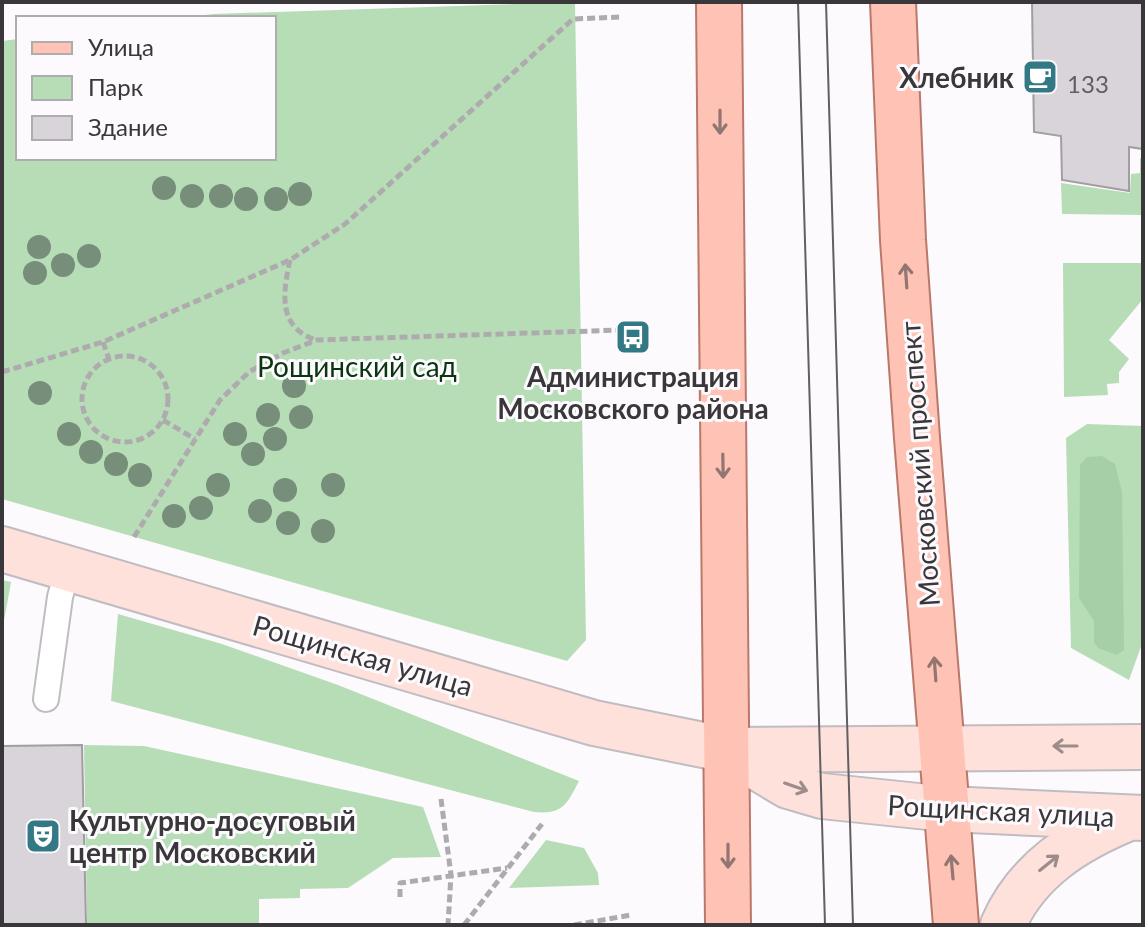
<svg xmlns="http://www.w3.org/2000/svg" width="1145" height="927" viewBox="0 0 1145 927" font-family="Lato,sans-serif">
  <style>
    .green { fill: #b7ddb7 }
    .forest { fill: #a6cfa6 }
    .building { fill: #d9d4da; stroke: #a19da3; stroke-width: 2 }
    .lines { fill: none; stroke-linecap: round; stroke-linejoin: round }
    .lane-casing { stroke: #c0bcc1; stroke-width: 28 }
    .secondary-casing { stroke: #c0bcc1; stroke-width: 48 }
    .primary-casing { stroke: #ba786b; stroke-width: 48 }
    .path { stroke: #aeabaf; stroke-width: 5; stroke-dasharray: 8 4; stroke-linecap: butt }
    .lane { stroke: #fff; stroke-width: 24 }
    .secondary { stroke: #ffe1db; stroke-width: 44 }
    .primary { stroke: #ffc3b6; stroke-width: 44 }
    .tram { stroke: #625f63; stroke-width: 2 }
    .tree { fill: #768e7a }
    .oneway { stroke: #927672 }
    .oneway2 { stroke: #9c8c8a }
    .labels { text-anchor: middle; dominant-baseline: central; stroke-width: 6; stroke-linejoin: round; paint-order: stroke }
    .number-label { font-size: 24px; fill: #615e62 }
    .poi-label { font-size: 28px; font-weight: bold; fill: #39373a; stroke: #fdfafe; text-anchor: end }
    .park-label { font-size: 28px; fill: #08360e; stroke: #fdfafe }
    .street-label { font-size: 28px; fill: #39373a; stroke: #fdfafe }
  </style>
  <rect width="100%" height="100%" fill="#fdfafe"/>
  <!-- green -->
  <g class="green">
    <path d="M575 2 586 640 567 661 2 499V41L18 39V158H274V18H180L213 14Z"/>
    <path d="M1140 158 1143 159V215L1062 214 1061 183 1130 193 1131 174 1140 173Z"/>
    <path d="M1063 263H1143V299L1109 340 1129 359 1119 372V383L1107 384 1108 395 1064 397Z"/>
    <path d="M1087 424 1143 426V641L1129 680 1071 648 1066 438Z"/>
    <path d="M2 580 11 582 2 632Z"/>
    <path d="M118 614 222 644 338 685 579 781C567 804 563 815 534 812L111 701Z"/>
    <path d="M84 745 144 746 423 807 441 857 393 858 348 888 300 889V898L259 899V925H87Z"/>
    <path d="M546 840 584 848 598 873 599 885 509 888Z"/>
  </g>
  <!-- forest -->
  <path class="forest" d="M1102 456 1115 464 1122 492 1124 650 1117 655 1098 648 1094 642V621L1079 598 1080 465 1087 457Z"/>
  <!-- building -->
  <g class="building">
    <path d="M1032 2H1143V149L1129 147V191L1062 180 1061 136 1034 132Z"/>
    <path d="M82 745 86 925H2V746Z"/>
  </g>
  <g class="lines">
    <defs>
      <path id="lane" d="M46 699 60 597 68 568"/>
      <g id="secondary">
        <path d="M2 549 594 723 728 750 1143 747"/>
        <path d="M728 750 788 786 822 796 947 809 1143 818"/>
        <path d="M1003 925C1027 870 1075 840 1129 818"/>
      </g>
      <g id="primary">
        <path d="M719 2 728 925"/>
        <path d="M893 2 903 240 917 438 956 925"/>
      </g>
    </defs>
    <!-- lane casing -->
    <use href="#lane" class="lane-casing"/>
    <!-- secondary casing -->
    <use href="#secondary" class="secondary-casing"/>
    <!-- primary casing -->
    <use href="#primary" class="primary-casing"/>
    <!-- path -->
    <g class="path">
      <path d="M290 260C283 293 277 327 316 340"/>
      <path d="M103 342 109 359"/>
      <circle cx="125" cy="399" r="43"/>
      <path d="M2 372 103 342 290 260 345 224 573 19 621 17"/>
      <path d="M163 420 195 439"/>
      <path d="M134 537 220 400 249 372 283 353 317 340 622 330"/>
      <path d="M441 799 451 875 448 925"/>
      <path d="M400 897V883L507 868"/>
      <path d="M464 925 542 824"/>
      <path d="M574 925 631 915"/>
    </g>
    <!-- lane -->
    <use href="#lane" class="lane"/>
    <!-- secondary -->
    <use href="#secondary" class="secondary"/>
    <!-- primary -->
    <use href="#primary" class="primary"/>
    <!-- tram -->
    <g class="tram">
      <path d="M798 2 825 925"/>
      <path d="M826 2 853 925"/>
    </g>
  </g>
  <!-- trees -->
  <g class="tree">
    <circle cx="164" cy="188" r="12"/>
    <circle cx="300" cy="194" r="12"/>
    <circle cx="192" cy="196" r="12"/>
    <circle cx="221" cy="196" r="12"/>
    <circle cx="246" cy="199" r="12"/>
    <circle cx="276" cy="199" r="12"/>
    <circle cx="39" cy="247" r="12"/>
    <circle cx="89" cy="256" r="12"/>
    <circle cx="63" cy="265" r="12"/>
    <circle cx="35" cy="273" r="12"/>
    <circle cx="294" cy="386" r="12"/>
    <circle cx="40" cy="393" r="12"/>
    <circle cx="268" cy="415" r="12"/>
    <circle cx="301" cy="417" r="12"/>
    <circle cx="69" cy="434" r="12"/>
    <circle cx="235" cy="434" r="12"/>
    <circle cx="275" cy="439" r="12"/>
    <circle cx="91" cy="452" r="12"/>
    <circle cx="253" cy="454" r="12"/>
    <circle cx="116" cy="464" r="12"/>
    <circle cx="140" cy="475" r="12"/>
    <circle cx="218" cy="485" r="12"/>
    <circle cx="333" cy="485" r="12"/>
    <circle cx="285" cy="490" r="12"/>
    <circle cx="201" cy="508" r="12"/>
    <circle cx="260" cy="511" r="12"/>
    <circle cx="174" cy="516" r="12"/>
    <circle cx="288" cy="523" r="12"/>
    <circle cx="323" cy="531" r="12"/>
  </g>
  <!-- one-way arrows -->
  <defs><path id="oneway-shaft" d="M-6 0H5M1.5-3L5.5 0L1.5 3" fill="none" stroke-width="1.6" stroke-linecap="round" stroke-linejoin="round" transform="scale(2)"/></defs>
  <g class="oneway">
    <use href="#oneway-shaft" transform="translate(720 122) rotate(90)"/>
    <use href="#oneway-shaft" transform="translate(906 276) rotate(-94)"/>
    <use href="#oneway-shaft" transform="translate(723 466) rotate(89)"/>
    <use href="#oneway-shaft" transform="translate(935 669) rotate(-94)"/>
    <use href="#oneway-shaft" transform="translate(728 856) rotate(90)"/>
    <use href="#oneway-shaft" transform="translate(952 867) rotate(-95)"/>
  </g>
  <g class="oneway2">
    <use href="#oneway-shaft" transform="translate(1065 746) rotate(180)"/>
    <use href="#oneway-shaft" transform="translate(796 787) rotate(19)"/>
    <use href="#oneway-shaft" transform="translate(1049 863) rotate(-39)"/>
  </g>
  <!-- icons -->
  <defs>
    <symbol id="cafe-square" viewBox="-11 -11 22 22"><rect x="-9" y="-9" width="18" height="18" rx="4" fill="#337985" stroke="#fdfafe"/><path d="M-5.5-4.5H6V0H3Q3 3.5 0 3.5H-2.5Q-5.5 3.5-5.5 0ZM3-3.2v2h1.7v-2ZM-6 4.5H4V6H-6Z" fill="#fff"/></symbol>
    <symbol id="bus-square" viewBox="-11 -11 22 22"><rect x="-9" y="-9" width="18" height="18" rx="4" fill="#337985" stroke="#fdfafe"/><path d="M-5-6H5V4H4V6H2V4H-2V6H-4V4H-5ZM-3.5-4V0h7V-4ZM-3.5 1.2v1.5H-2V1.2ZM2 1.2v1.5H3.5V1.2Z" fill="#fff"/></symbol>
    <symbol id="theatre-square" viewBox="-11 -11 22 22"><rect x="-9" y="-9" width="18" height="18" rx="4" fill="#337985" stroke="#fdfafe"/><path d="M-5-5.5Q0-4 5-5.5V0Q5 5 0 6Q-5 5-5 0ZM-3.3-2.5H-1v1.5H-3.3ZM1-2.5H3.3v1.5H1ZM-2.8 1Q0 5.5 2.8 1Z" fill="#fff"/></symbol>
  </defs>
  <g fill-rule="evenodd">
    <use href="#cafe-square" x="1020" y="57" width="40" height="40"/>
    <use href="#bus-square" x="613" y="317" width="40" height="40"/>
    <use href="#theatre-square" x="23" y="816" width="40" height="40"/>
  </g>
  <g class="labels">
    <!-- number labels -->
    <g class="number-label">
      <text x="1088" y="83">133</text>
    </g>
    <!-- poi labels -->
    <g class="poi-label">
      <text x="1014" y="77">Хлебник</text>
      <text x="633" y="376" text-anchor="middle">Администрация<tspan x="633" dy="32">Московского района</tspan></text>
      <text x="69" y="820" text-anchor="start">Культурно-досуговый<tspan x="69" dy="32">центр Московский</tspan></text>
    </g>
    <!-- park labels -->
    <g class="park-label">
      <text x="357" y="366">Рощинский сад</text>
    </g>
    <!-- street labels -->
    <g class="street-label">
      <text transform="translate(919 464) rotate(-94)">Московский проспект</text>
      <text transform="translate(363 655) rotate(16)">Рощинская улица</text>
      <text transform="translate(1001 810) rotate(3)">Рощинская улица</text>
    </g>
  </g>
  <!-- border -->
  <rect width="1145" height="927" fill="none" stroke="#39373a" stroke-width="8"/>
  <!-- legend -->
  <rect x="16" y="16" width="260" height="144" fill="#fdfafe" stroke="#afacb0" stroke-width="2"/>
  <rect x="32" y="42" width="40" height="12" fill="#ffc3b6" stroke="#afacb0" stroke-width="2"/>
  <text x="88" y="56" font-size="24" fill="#39373a">Улица</text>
  <rect x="32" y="76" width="40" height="24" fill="#b7ddb7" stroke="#afacb0" stroke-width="2"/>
  <text x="88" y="96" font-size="24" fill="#39373a">Парк</text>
  <rect x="32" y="116" width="40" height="24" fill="#d9d4da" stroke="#afacb0" stroke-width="2"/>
  <text x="88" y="136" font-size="24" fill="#39373a">Здание</text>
</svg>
